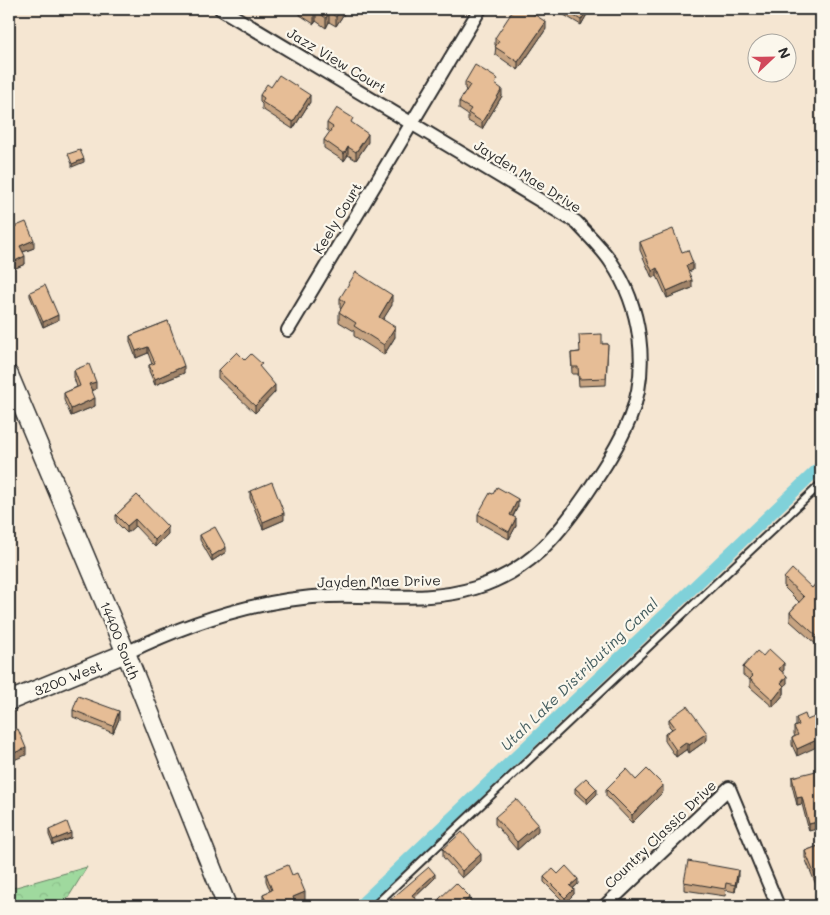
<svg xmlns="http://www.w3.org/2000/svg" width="830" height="915" viewBox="0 0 830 915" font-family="Mali,sans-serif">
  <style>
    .forest { fill: url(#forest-crowns); stroke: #658264 }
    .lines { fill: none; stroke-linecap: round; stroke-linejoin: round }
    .canal { stroke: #80d1d9; stroke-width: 12 }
    .lane-casing { stroke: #2b2b2b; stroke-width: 10 }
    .street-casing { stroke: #2b2b2b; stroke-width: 16 }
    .secondary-casing { stroke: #2b2b2b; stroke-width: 21 }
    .lane { stroke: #fbf7ec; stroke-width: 6 }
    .street { stroke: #fbf7ec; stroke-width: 12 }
    .secondary { stroke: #fbf7ec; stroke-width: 18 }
    .wall { fill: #c6a381; stroke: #2b2b2b }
    .shaded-wall { fill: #a18469; stroke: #2b2b2b }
    .building { fill: #e6bd96; stroke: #2b2b2b }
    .labels { text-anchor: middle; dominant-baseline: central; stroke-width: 4.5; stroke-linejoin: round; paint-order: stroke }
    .street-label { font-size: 14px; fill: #2b2b2b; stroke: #fbf7ec }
    .water-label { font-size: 15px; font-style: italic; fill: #445d5f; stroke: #fbf7ec }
  </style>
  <defs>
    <pattern id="forest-crowns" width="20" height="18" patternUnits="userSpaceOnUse" patternTransform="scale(1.25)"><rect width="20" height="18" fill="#9fd99e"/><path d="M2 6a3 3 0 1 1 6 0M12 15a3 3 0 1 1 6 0" fill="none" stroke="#89ba88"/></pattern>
  </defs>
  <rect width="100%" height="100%" fill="#f5e6d2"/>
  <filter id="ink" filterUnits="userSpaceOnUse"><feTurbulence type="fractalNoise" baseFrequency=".02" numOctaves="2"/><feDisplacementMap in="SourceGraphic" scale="10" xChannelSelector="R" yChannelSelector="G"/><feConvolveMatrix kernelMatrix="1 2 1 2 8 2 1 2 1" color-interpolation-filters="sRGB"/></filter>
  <g filter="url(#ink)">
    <!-- forest -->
    <path class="forest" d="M87 867 63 906H9V889Z"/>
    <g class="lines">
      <!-- canal -->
      <path class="canal" d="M359 906 821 466"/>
      <defs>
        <path id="lane" d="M374 906 821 484"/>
        <g id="street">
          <path d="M288 330 480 9"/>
          <path d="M126 653C190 622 257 599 329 596 377 594 428 603 475 588 529 571 556 538 587 493 603 469 619 445 630 418 650 368 641 306 611 262 601 247 588 235 576 222L221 9"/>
          <path d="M605 906 729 788 778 906"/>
        </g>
        <g id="secondary">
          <path d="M9 375 126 653 227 906"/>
          <path d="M9 701 126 653"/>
        </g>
      </defs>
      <!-- lane casing -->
      <use href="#lane" class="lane-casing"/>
      <!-- street casing -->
      <use href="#street" class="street-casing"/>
      <!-- secondary casing -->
      <use href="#secondary" class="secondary-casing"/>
      <!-- lane -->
      <use href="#lane" class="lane"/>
      <!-- street -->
      <use href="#street" class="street"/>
      <!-- secondary -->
      <use href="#secondary" class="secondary"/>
    </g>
    <!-- wall -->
    <g class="wall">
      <path d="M86 9H103L100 17 86 12Z"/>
      <path d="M300 9H347L336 26 329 22 326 28 316 21 314 24 300 15Z"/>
      <path d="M559 9H590L581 25 559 12Z"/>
      <path d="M546 29 518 70 495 54 496 46 495 45V38Z"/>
      <path d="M465 82 498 86 502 96 482 129 468 121V115L459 109V102L466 90 465 89Z"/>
      <path d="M260 95 310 102 293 129 262 109V104L260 102Z"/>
      <path d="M327 123 353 124 368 142 356 160 348 155 344 161 324 148V140L330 132 327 130Z"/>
      <path d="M9 229 34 248 23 252 25 264 11 270 9 266Z"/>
      <path d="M640 242 682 252 693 270 688 272 692 288 667 298 657 276 652 278 640 250Z"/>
      <path d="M30 292 58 320 43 327 30 296Z"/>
      <path d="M340 298 392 305 383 319 395 337 384 355 354 336V331L339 322V312L341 309 340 308Z"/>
      <path d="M168 321 184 373 155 385 149 371V365L152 364 148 353 136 358 130 342V336Z"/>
      <path d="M602 344H608L606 385 579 386 578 374H572L571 353 579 352Z"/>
      <path d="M245 360 262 370 275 392 255 413 218 378V371Z"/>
      <path d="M74 370 96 389 92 391 95 406 71 416 64 400V393L77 387 74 378Z"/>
      <path d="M250 491 284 520 263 529 250 498Z"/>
      <path d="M137 495 168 534 155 547 135 526 127 533 116 522V515Z"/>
      <path d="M518 506 513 517 516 526 509 539 478 522V514Z"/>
      <path d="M200 535 226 552 212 561 200 540Z"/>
      <path d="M784 578 812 588 821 578 819 647 790 621V612L799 602 784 587Z"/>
      <path d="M763 656 784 670 782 672 787 683 784 686V694L773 707 750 687V680L743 675V667Z"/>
      <path d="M73 710 119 719 113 733 73 717Z"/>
      <path d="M796 718 819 723 797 756 792 745V738L795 736 794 734V727L796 726Z"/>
      <path d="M669 719 707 740 689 753 687 749 676 757 665 741V734L672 729 669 726Z"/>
      <path d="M821 775 809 831 802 804 797 805 792 785V777Z"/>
      <path d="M636 780 663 792 632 823 606 796V789Z"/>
      <path d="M575 788 597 794 587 804 575 793Z"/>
      <path d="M495 817 538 831 517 850 495 824Z"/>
      <path d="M49 830 71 838 53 845 49 835Z"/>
      <path d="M821 845 819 892 805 858V851Z"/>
      <path d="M443 849 481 861 462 878 443 857Z"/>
      <path d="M266 874 292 875 305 900 295 903V906H265L263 901V894L270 891 266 881Z"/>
      <path d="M558 874 578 884 573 889 574 894 565 903 544 882V877Z"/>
      <path d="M738 877 735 892 726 890 725 896 684 890V882Z"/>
      <path d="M435 878 414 898 421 906H389V901Z"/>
      <path d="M439 899 470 902 465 906H440L439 904Z"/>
    </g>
    <!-- shaded-wall -->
    <g class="shaded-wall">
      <path d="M100 9H103L100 17Z"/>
      <path d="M341 9H347L336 26V17Z"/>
      <path d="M588 9H590L581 25V20Z"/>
      <path d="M316 11V21L314 24V14Z"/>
      <path d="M329 12V22L326 28V18Z"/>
      <path d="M546 22V29L518 70V62Z"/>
      <path d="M502 89V96L482 129V122Z"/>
      <path d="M310 95V102L293 129V122Z"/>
      <path d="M368 134V142L356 160V152Z"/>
      <path d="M348 147V155L344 161V154Z"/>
      <path d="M84 159V162L72 167V164Z"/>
      <path d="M34 240V248L20 253V246Z"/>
      <path d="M25 256V264L11 270V263Z"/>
      <path d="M693 263V270L686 273V266Z"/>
      <path d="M657 268V276L652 278V271Z"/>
      <path d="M692 280V288L667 298V291Z"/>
      <path d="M392 295V305L379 326V317Z"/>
      <path d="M58 315V320L43 327V322Z"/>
      <path d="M395 327V337L384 355V345Z"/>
      <path d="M148 347V353L136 358V351Z"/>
      <path d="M184 366V373L155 385V379Z"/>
      <path d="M96 382V389L89 392V384Z"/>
      <path d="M275 385V392L255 413V406Z"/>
      <path d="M95 398V406L71 416V409Z"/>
      <path d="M518 499V506L510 522V515Z"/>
      <path d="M284 513V520L263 529V522Z"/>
      <path d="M516 518V526L509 539V532Z"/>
      <path d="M135 519V526L127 533V526Z"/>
      <path d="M168 527V534L155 547V540Z"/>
      <path d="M226 547V552L212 561V556Z"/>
      <path d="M821 636V645L819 647V638Z"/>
      <path d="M12 638V646L9 647V640Z"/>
      <path d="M784 663V670L779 676V669Z"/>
      <path d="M787 676V683L781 690V683Z"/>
      <path d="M784 686V694L773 707V700Z"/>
      <path d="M119 711V719L113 733V726Z"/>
      <path d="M707 733V740L689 753V745Z"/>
      <path d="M821 738V745L797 756V749Z"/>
      <path d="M687 742V749L676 757V750Z"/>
      <path d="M26 748V755L9 762V755Z"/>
      <path d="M663 785V792L632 823V815Z"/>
      <path d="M597 789V794L587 804V799Z"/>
      <path d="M802 797V804L797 805V798Z"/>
      <path d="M821 821V828L809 831V824Z"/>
      <path d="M538 824V831L517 850V842Z"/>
      <path d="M71 833V838L53 845V840Z"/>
      <path d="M481 854V861L462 878V871Z"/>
      <path d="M738 870V877L735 892V885Z"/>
      <path d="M435 874V878L412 900V895Z"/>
      <path d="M578 879V884L570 891V886Z"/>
      <path d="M821 884V891L819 892V885Z"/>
      <path d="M574 889V894L565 903V898Z"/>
      <path d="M305 892V900L295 903V906H286L293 897Z"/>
      <path d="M470 897V902L465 906H460Z"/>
      <path d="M279 902V906H268Z"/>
    </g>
    <!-- building -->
    <g class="building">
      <path d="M306 9H341L336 17 329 12 326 18 316 11 314 14Z"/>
      <path d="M514 9H526L546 22 518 62 495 47 499 41 495 38Z"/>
      <path d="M562 9H588L581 20Z"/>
      <path d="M475 65 498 79 495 84 502 89 482 122 468 113 471 109 459 102 470 85 465 82Z"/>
      <path d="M279 75 310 95 293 122 262 102 264 98 260 95 267 84 271 87Z"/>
      <path d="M337 108 353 118 351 122 368 134 356 152 348 147 344 154 324 140 333 127 327 123Z"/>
      <path d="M80 150 84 159 72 164 68 154Z"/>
      <path d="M26 222 34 240 20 246 25 256 11 263 9 258V229Z"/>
      <path d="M673 229 682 252 688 250 693 263 686 266 692 280 667 291 657 268 652 271 640 242Z"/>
      <path d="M356 272 392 295 379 317 395 327 384 345 354 326 356 323 339 312 345 302 340 298Z"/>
      <path d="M45 285 58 315 43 322 30 292Z"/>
      <path d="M168 321 184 366 155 379 149 365 155 363 148 347 136 351 130 336Z"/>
      <path d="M602 334V344H608L606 378 579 379 578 367H572L571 353 580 352 579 335Z"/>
      <path d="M237 352 245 360 251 354 262 364 259 366 275 385 255 406 218 371Z"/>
      <path d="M89 364 96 382 89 384 95 398 71 409 64 393 80 386 74 370Z"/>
      <path d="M272 482 284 513 263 522 250 491Z"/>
      <path d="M497 487 518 499 510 515 516 518 509 532 478 514 490 493 493 494Z"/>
      <path d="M137 495 168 527 155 540 135 519 127 526 116 515Z"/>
      <path d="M215 527 226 547 212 556 200 535Z"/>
      <path d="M792 569 812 588 821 578V636L819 638 790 612 804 597 784 578Z"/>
      <path d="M9 630 12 638 9 640Z"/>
      <path d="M769 649 784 663 779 669 787 676 781 683 784 686 773 700 750 679 753 676 743 667 757 651 763 656Z"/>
      <path d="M78 696 119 711 113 726 73 710Z"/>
      <path d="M687 706 707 733 689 745 687 742 676 750 665 734 675 727 669 719Z"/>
      <path d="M805 714 807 720 817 716 819 723H821V738L797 749 792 738 798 735 794 727 799 725 796 718Z"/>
      <path d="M18 729 26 748 9 755V733Z"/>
      <path d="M626 769 636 780 647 769 663 785 632 815 606 789Z"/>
      <path d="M820 770 821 775V821L809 824 802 797 797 798 792 777Z"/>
      <path d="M586 778 597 789 587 799 575 788Z"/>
      <path d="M516 799 538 824 517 842 495 817Z"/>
      <path d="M67 822 71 833 53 840 49 830Z"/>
      <path d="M462 832 481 854 462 871 443 849Z"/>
      <path d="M821 845V884L819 885 805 851Z"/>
      <path d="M688 861 738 870 735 885 726 883 725 889 684 882Z"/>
      <path d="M288 865 292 875 297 873 305 892 293 897 295 903 286 906H281L279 902 268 906 263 894 272 890 266 874Z"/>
      <path d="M566 866 578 879 570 886 574 889 565 898 544 877 553 869 558 874Z"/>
      <path d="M429 867 435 874 412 895 421 906H393L389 901Z"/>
      <path d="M456 883 470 897 460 906H445L439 899Z"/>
    </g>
  </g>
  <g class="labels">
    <!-- street labels -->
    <g class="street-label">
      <text transform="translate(337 60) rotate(31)">Jazz View Court</text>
      <text transform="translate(528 176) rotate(32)">Jayden Mae Drive</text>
      <text transform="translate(337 218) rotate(-59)">Keely Court</text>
      <text transform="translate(379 581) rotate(-1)">Jayden Mae Drive</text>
      <text transform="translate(120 640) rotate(68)">14400 South</text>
      <text transform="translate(68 678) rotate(-22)">3200 West</text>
      <text transform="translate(660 834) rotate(-44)">Country Classic Drive</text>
    </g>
    <!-- water labels -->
    <g class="water-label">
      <text transform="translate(579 674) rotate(-44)">Utah Lake Distributing Canal</text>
    </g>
  </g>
  <!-- margin -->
  <rect width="830" height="915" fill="none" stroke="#fbf7ec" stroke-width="30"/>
  <rect x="15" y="15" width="800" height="885" fill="none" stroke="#2b2b2b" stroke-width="2" filter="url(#ink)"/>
  <!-- north arrow -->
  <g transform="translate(772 58) rotate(68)"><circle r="24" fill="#fbf7ec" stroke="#a8a59f"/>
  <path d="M0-4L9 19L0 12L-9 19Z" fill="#d1495b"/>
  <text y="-8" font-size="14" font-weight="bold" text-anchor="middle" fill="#2b2b2b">N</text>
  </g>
</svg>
